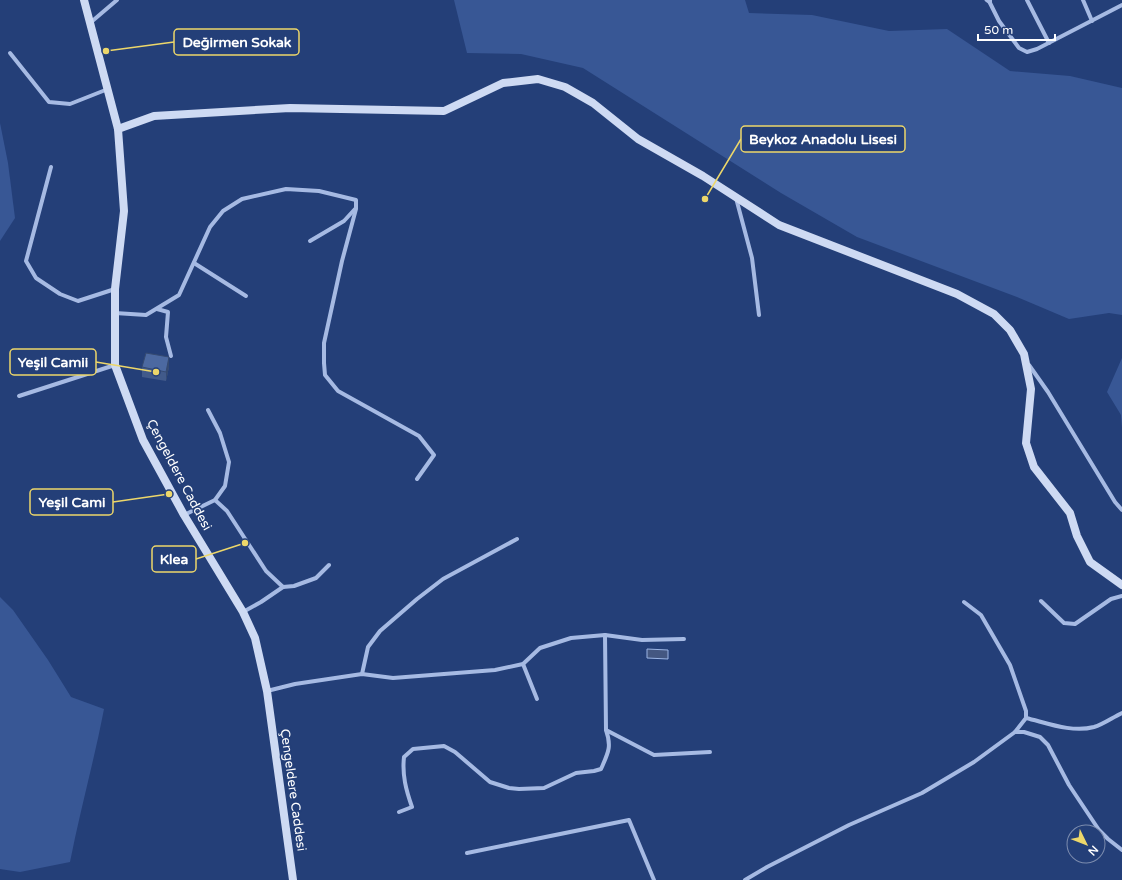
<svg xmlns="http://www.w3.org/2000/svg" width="1122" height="880" viewBox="0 0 1122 880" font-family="'Varela Round',sans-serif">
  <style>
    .green { fill: #385795 }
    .water { fill: #445781; stroke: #9ab4e4 }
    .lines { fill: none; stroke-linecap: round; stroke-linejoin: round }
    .lane { stroke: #a6bae3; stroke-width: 3 }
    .street { stroke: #a6bae3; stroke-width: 4 }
    .secondary { stroke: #cedaf3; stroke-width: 8 }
    .wall { fill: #415a8a }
    .shaded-wall { fill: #354a71 }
    .building { fill: #4c69a1; stroke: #354a71 }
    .labels { text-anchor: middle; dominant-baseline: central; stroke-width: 3; stroke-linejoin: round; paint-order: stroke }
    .street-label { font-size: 13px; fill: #fff; stroke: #243f78 }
    .leader { fill: none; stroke: #edd76a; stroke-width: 1.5 }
    .callout-dot { fill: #edd76a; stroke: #243f78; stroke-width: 1.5 }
    .callout { fill: #243f78; stroke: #edd76a; stroke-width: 1.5 }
    .callout-label { font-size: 14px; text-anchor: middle; font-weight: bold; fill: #fff }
  </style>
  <rect width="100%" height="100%" fill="#243f78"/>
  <!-- green -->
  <g class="green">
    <path d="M454 0H745L749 13 812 15 889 31 947 29 1010 71 1070 76 1122 88V315L1109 313 1069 319 1017 297 857 237 781 193 583 68 521 54 467 53Z"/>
    <path d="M0 123 8 163 15 218 0 241Z"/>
    <path d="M1122 358V428L1121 415 1107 392Z"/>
    <path d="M0 597 13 610 48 660 71 697 104 709C94 761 80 811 70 862L20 872 0 869Z"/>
  </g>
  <!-- water -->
  <path class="water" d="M647 649 668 650V659L647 658Z"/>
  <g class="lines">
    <!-- lane -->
    <path class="lane" d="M986 0 990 3"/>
    <!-- street -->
    <g class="street">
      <path d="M990 0V3L999 21 1019 48 1027 52 1037 49 1122 5"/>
      <path d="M1027 0 1049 43"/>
      <path d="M1083 0 1092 21"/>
      <path d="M90 23 117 0"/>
      <path d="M10 53 49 102 70 104 108 89"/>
      <path d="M51 167 26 261 36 278 60 294 78 301 115 289"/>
      <path d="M736 198 752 258 759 315"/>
      <path d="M310 241 344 221 355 209"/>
      <path d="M194 263 246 296"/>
      <path d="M157 309 168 312 166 337 171 356"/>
      <path d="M115 313 146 315 179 295 210 227 223 211 242 199 286 189 319 191 356 200V209L342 261 324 343V363L325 375 338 391 419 436 434 455 417 479"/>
      <path d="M1029 365 1048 392 1115 502 1122 510"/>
      <path d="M19 396 115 365"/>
      <path d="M215 500 227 511 266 571 283 587 294 586 316 578 329 565"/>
      <path d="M184 515 215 500 225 486 229 462 220 433 208 410"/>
      <path d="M1041 601 1064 623 1075 624 1111 599 1122 596"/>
      <path d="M964 602 981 615 1010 665 1026 711V718L1015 732"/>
      <path d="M243 612 261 602 283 587"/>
      <path d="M523 664 537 699"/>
      <path d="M362 674 368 647 380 631 417 599 443 579 517 539"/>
      <path d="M267 691 295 684 362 674 393 678 495 670 523 664 540 648 571 638 605 635 642 640 684 639"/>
      <path d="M1026 718C1047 723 1072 733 1094 727 1104 724 1113 717 1122 713"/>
      <path d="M606 730 654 755 710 752"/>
      <path d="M399 812 412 807C406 790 402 775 404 757L413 749 444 746 455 752 490 782 509 788 519 789 544 788 576 773 594 771 601 769C608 753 612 747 606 730L605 635"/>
      <path d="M467 853 629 820 654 880"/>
      <path d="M745 880 767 867 849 825 922 793 974 762 1015 732H1024L1040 737 1048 745 1069 785 1099 830 1108 839 1122 850"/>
    </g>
    <!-- secondary -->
    <g class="secondary">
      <path d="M84 0 118 129 124 211 115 289V365L143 440 184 515 243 612 255 638 267 691 293 880"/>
      <path d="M118 129 154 116 290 108 444 111 503 83 538 79 565 87 593 103 638 139 703 176 779 225 957 294 994 314 1010 330 1024 354 1031 389 1026 443 1034 467 1070 513 1077 536 1090 562 1122 585"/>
    </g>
  </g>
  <!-- wall -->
  <path class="wall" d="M142 367H169L166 381 142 377Z"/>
  <!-- shaded-wall -->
  <path class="shaded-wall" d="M169 357V367L166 381V372Z"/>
  <!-- building -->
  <path class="building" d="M146 353 169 357 166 372 142 367Z"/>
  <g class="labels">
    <!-- street labels -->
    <g class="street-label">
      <text transform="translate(179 475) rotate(62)">Çengeldere Caddesi</text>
      <text transform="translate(293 790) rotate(82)">Çengeldere Caddesi</text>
    </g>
  </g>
  <!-- callouts -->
  <path class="leader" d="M106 51L174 42M705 199L741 139M156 372L96 362M169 494L113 502M245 543L196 559"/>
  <g class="callout-dot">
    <circle cx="106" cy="51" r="4"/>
    <circle cx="705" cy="199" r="4"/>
    <circle cx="156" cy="372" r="4"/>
    <circle cx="169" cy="494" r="4"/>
    <circle cx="245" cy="543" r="4"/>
  </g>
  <g class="callout">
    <rect x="174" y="29" width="125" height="26" rx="4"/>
    <rect x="741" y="126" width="164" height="26" rx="4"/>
    <rect x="10" y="349" width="86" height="26" rx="4"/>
    <rect x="30" y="489" width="83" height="26" rx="4"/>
    <rect x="152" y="546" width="44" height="26" rx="4"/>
  </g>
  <g class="callout-label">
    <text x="237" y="47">Değirmen Sokak</text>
    <text x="823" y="144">Beykoz Anadolu Lisesi</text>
    <text x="53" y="367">Yeşil Camii</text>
    <text x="72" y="507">Yeşil Cami</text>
    <text x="174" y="564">Klea</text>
  </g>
  <!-- north arrow -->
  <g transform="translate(1086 844) rotate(133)"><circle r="19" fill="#243f78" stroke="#7c8cae"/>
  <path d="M0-3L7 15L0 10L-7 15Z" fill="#edd76a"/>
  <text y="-6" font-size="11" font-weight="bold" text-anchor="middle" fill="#ffffff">N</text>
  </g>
  <!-- scale -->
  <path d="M978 34v6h77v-6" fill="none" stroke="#ffffff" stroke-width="2"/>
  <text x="984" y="34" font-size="12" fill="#ffffff" stroke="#243f78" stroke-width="3" paint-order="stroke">50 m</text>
</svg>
